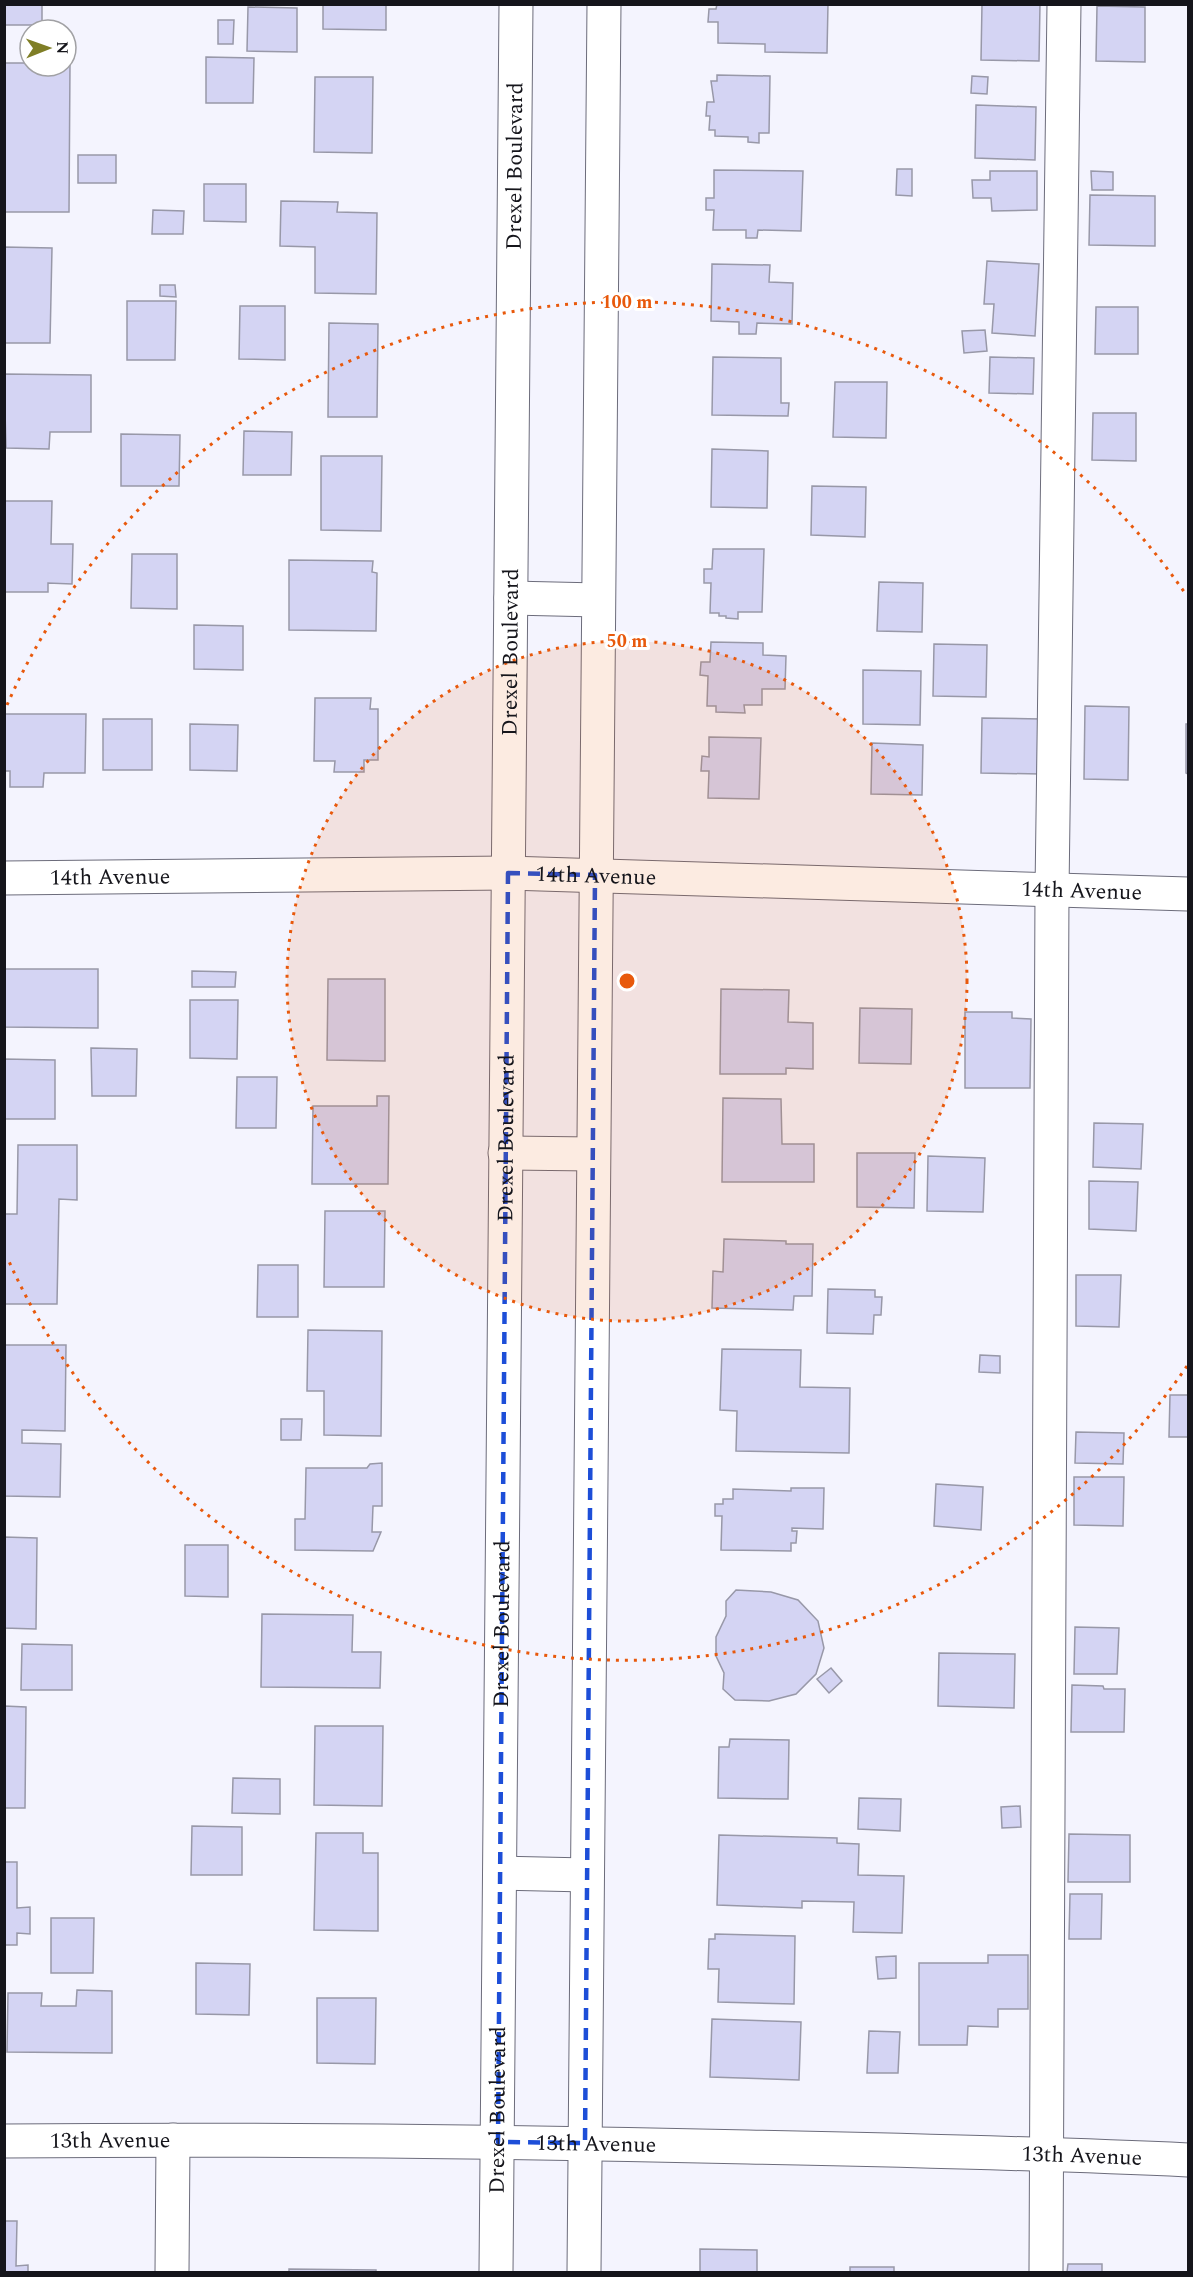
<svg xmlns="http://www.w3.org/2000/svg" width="1193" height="2277" viewBox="0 0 1193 2277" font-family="Spectral,serif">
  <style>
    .building { fill: #d4d4f3; stroke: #9898a8; stroke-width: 1.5 }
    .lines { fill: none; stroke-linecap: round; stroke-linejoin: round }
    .minor-casing { stroke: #6c6c7b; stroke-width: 35 }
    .minor { stroke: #fff; stroke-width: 33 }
    .marked { fill: none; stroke: #1d4ed8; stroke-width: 4.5; stroke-dasharray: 12 8; stroke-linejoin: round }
    .ring { fill: none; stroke: #e8590c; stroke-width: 3; stroke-dasharray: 3 6 }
    .labels { text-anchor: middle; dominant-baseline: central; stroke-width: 6; stroke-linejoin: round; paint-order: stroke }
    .street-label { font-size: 22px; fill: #15151b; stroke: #fff }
    .centre { fill: #e8590c; stroke: #fff; stroke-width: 3 }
    .ring-label { font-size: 18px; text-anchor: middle; font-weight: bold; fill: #e8590c; stroke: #fff; stroke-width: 6; stroke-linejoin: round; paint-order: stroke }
  </style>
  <rect width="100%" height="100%" fill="#f4f4fe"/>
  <!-- building -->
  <g class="building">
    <rect x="4" y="4" width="38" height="21"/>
    <path d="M323 4H386V30L323 29Z"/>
    <path d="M717 4H828L827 53 765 52V44L718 43V22H708L709 9H716Z"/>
    <path d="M982 4H1040L1039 61 981 60Z"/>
    <path d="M1097 6 1145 7V62L1096 61Z"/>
    <path d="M248 7 297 8V52L247 51Z"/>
    <path d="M218 20H234L233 44H218Z"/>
    <path d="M206 57 254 58 253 103H206Z"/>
    <path d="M4 63H30V66H66V63H70L69 212H4Z"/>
    <path d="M717 75 770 76 769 133H759V143L748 142V137L715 136V130H709L710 116H706L707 102H714L711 81H717Z"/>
    <path d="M972 76 988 77 987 94 971 93Z"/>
    <path d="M315 77H373L372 153 314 152Z"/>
    <path d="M976 105 1036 107 1035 160 975 158Z"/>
    <rect x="78" y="155" width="38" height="28"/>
    <path d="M897 169H912V196L896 195Z"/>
    <path d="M714 170 803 171 801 231 758 230 757 238H746V230H713L714 210H706V198H714Z"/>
    <path d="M990 171H1037V210L992 211 991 198H973L972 180H990Z"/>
    <path d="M1091 171 1113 172V190H1092Z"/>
    <path d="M204 184H246V222L204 221Z"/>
    <path d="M1090 195 1155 196V246L1089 245Z"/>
    <path d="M281 201 338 202 337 212 377 213 376 294 315 293V247L280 246Z"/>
    <path d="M153 210 184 211 183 234H152Z"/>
    <path d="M4 247 52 248 50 343H4Z"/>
    <path d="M987 261 1039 264 1035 336 992 333 994 304H984Z"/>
    <path d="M712 264 770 265 769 282 793 283 792 324 757 323 756 334H739V322L711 321Z"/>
    <path d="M160 285H175L176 297 160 296Z"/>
    <path d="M127 301H176L175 360H127Z"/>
    <path d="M240 306H285V360L239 359Z"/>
    <path d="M1096 307H1138V354H1095Z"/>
    <path d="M329 323 378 324 377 417H328Z"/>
    <path d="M985 330 987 351 964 353 962 331Z"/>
    <path d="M713 357 781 358V403H789L788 416 712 415Z"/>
    <path d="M990 357 1034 358 1033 394 989 393Z"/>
    <path d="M4 374 91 375V432H50L49 449 6 448Z"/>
    <path d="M835 382H887L886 438 833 437Z"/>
    <path d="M1093 413H1136V461L1092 460Z"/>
    <path d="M244 431 292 432 291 475H243Z"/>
    <path d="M121 434 180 435 179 486H121Z"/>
    <path d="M712 449 768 451 767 508 711 507Z"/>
    <path d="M321 456H382L381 531 321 530Z"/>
    <path d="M812 486 866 487 865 537 811 535Z"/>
    <path d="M4 501H52L51 544H73L72 584 48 583V592H4Z"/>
    <path d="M713 549H764L762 612H738V619L726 618V616H719V613H710L711 583H704V569H712Z"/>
    <path d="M132 554H177V609L131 608Z"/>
    <path d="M289 560 373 561 372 572 377 573 376 631 289 630Z"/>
    <path d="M879 582 923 583 922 632 877 631Z"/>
    <path d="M194 625 243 626V670L194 669Z"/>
    <path d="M711 642 763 643V655L786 656 785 689H762V705H744L745 713 716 712V706H707L708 676 700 675 701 662H710Z"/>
    <path d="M934 644 987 645 986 697 933 696Z"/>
    <path d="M863 670 921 671 920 725 863 724Z"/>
    <path d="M315 698H371L370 709H378V760H364V772H334L335 761H314Z"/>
    <path d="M1085 706 1129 707 1128 780 1084 779Z"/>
    <path d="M4 714H86L85 773H44L43 787H10V771H4Z"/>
    <path d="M982 718 1041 719 1040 774 981 773Z"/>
    <rect x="103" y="719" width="49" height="51"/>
    <path d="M190 724 238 725 237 771 190 770Z"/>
    <path d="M1186 724H1188V774L1186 773Z"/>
    <path d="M709 737 761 738 759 799 708 798 709 771H701L702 756 709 757Z"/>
    <path d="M872 743 923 745 922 795 871 794Z"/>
    <path d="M4 969H98V1028L4 1027Z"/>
    <path d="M192 971 236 972 235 987H192Z"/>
    <path d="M328 979H385V1061L327 1060Z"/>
    <path d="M721 989 789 990 788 1022 813 1023V1069L786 1068V1074H720Z"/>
    <path d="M190 1000H238L237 1059 190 1058Z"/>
    <path d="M860 1008 912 1009 911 1064 859 1063Z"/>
    <path d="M965 1012H1012V1018L1031 1019 1030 1088H965Z"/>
    <path d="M91 1048 137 1049 136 1096H92Z"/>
    <path d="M4 1059 55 1060V1119H4Z"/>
    <path d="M237 1077H277L276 1128H236Z"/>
    <path d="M377 1096H389L388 1184H312L313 1106H377Z"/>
    <path d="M723 1098 781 1099 782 1144H814V1182H722Z"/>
    <path d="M1094 1123 1143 1124 1141 1169 1093 1167Z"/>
    <path d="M18 1145H77V1200L59 1199 57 1304H4V1214H17Z"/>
    <path d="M857 1153H915L914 1208 857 1207Z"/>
    <path d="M928 1156 985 1158 983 1212 927 1211Z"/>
    <path d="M1089 1181 1138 1182 1136 1231 1089 1229Z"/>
    <path d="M325 1211H385L384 1287H324Z"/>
    <path d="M724 1239 786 1241V1244H813L812 1296H794L793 1310 712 1308 713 1271 723 1272Z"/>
    <path d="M258 1265H298V1317H257Z"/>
    <path d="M1076 1275H1121L1119 1327 1076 1326Z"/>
    <path d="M828 1289 875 1290V1297H882L881 1315H874L873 1334 827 1333Z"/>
    <path d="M308 1330 382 1331 381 1436 324 1435V1391H307Z"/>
    <path d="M4 1345H66L65 1431 22 1430V1443L61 1444 60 1497 4 1496Z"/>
    <path d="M722 1349 801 1350 800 1387 850 1388 849 1453 736 1451 737 1411 720 1410Z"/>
    <path d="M980 1355 1000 1356V1373L979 1372Z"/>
    <path d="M1170 1395H1188V1437H1169Z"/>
    <path d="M281 1419H302L301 1440H281Z"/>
    <path d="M1076 1432 1124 1433 1123 1464 1075 1463Z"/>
    <path d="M382 1463V1506H373L372 1532H381L373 1551 295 1550V1519H305L306 1468H367L370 1464Z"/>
    <path d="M1074 1477H1124L1123 1526 1074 1525Z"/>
    <path d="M936 1484 983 1487 981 1530 934 1526Z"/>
    <path d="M791 1488H824L823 1529 792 1528V1531H797L796 1543H791V1551L721 1550 722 1516H715V1504H723V1499H733V1489L791 1491Z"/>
    <path d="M4 1537 37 1538 36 1629 4 1628Z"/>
    <path d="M185 1545H228V1597L185 1596Z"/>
    <path d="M736 1590 771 1592 798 1600 818 1621 824 1648 816 1674 796 1694 769 1701 735 1700 723 1689 724 1673 716 1656V1637L726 1616V1601Z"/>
    <path d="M262 1614 353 1615 352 1652H381L380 1688 261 1687Z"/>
    <path d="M1075 1627 1119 1628 1117 1674H1074Z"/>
    <path d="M22 1644 72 1645V1690H21Z"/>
    <path d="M939 1653 1015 1654 1014 1708 938 1706Z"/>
    <path d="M831 1668 842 1681 829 1693 817 1679Z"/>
    <path d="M1072 1685 1103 1686 1104 1689H1125L1124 1732H1071Z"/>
    <path d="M4 1706 26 1707 25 1808H4Z"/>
    <path d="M315 1726H383L382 1806 314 1805Z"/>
    <path d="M730 1739 789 1740 788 1799 718 1798 719 1747H729Z"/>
    <path d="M233 1778 280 1779V1814L232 1813Z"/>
    <path d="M859 1798 901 1799 900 1831 858 1829Z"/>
    <path d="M1020 1806 1021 1827 1002 1828 1001 1807Z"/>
    <path d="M192 1826 242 1827V1875H191Z"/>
    <path d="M316 1833H363V1853H378V1931L314 1930Z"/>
    <path d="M1069 1834 1130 1835V1882H1068Z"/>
    <path d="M719 1835 837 1838V1843L859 1844 858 1875 904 1876 902 1933 853 1932 854 1902 802 1901V1908L717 1905Z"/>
    <path d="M4 1862H17V1908L30 1907V1934L17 1933V1945H4Z"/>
    <path d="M1070 1894H1102L1101 1939H1069Z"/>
    <path d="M51 1918H94L93 1973H51Z"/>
    <path d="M715 1934 795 1936 794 2004 718 2002 719 1969H708L709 1939H715Z"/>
    <path d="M988 1955H1028V2009H998V2027L968 2026 967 2045H919V1963H988Z"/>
    <path d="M896 1956V1978L878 1979 876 1957Z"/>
    <path d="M196 1963 250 1964 249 2015 196 2014Z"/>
    <path d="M77 1990 112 1991V2053L7 2052 8 1993H42L41 2006H76Z"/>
    <path d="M317 1998H376L375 2064 317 2063Z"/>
    <path d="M712 2019 801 2022 799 2080 710 2077Z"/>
    <path d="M869 2031 900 2032 898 2073H867Z"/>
    <path d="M4 2221H17L16 2266 28 2265V2272H4Z"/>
    <path d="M700 2249 757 2250V2272H700Z"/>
    <path d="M1068 2264H1102V2272H1067Z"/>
    <rect x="850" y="2267" width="44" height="5"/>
    <path d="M289 2269 376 2270V2272H289Z"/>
  </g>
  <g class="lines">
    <defs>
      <g id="minor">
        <path d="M511 598 598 600"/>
        <path id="s1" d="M4 878 508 873 1188 894"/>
        <path d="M505 1153 593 1154"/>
        <path d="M500 1873 587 1875"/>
        <path id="s2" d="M4 2141C252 2139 500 2141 748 2147 895 2150 1042 2153 1188 2160"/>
        <path d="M172 2272 173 2140"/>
        <path id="s3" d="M496 2272 516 4"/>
        <path d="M584 2272 604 4"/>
        <path d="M1046 2272 1052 891 1064 4"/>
      </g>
    </defs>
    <!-- minor casing -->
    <use href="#minor" class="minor-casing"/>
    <!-- minor -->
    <use href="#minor" class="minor"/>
  </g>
  <!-- marked area -->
  <path class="marked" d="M508 873 595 875 585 2143 498 2142Z"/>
  <!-- distance rings -->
  <circle cx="627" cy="981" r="340" fill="#e8590c" fill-opacity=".12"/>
  <g class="ring">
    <circle cx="627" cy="981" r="340"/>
    <path d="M1187 1366A679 679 0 0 1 7 1257M7 705A679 679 0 0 1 1187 596"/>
  </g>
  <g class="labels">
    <!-- street labels -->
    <g class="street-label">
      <text stroke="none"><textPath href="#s3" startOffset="2106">Drexel Boulevard</textPath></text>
      <text stroke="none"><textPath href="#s3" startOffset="1620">Drexel Boulevard</textPath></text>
      <text stroke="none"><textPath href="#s1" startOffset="592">14th Avenue</textPath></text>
      <text stroke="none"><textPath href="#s1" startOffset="106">14th Avenue</textPath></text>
      <text stroke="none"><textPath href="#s1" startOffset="1078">14th Avenue</textPath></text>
      <text stroke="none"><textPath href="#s3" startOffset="1134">Drexel Boulevard</textPath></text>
      <text stroke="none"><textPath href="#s3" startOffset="648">Drexel Boulevard</textPath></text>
      <text stroke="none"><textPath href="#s3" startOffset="162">Drexel Boulevard</textPath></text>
      <text stroke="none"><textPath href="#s2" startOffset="106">13th Avenue</textPath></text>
      <text stroke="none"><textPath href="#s2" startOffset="592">13th Avenue</textPath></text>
      <text stroke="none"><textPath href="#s2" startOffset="1078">13th Avenue</textPath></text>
    </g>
  </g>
  <circle cx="627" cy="981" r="9" class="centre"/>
  <g class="ring-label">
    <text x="627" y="308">100 m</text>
    <text x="627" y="647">50 m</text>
  </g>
  <!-- border -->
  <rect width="1193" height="2277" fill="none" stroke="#15151b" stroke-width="12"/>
  <!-- north arrow -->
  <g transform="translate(48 48) rotate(89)"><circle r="28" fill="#ffffff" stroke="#a1a1a4" stroke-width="1.5"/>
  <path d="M0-4.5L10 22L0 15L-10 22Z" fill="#7f7e26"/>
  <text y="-9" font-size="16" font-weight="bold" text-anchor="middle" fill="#15151b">N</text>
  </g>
</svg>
